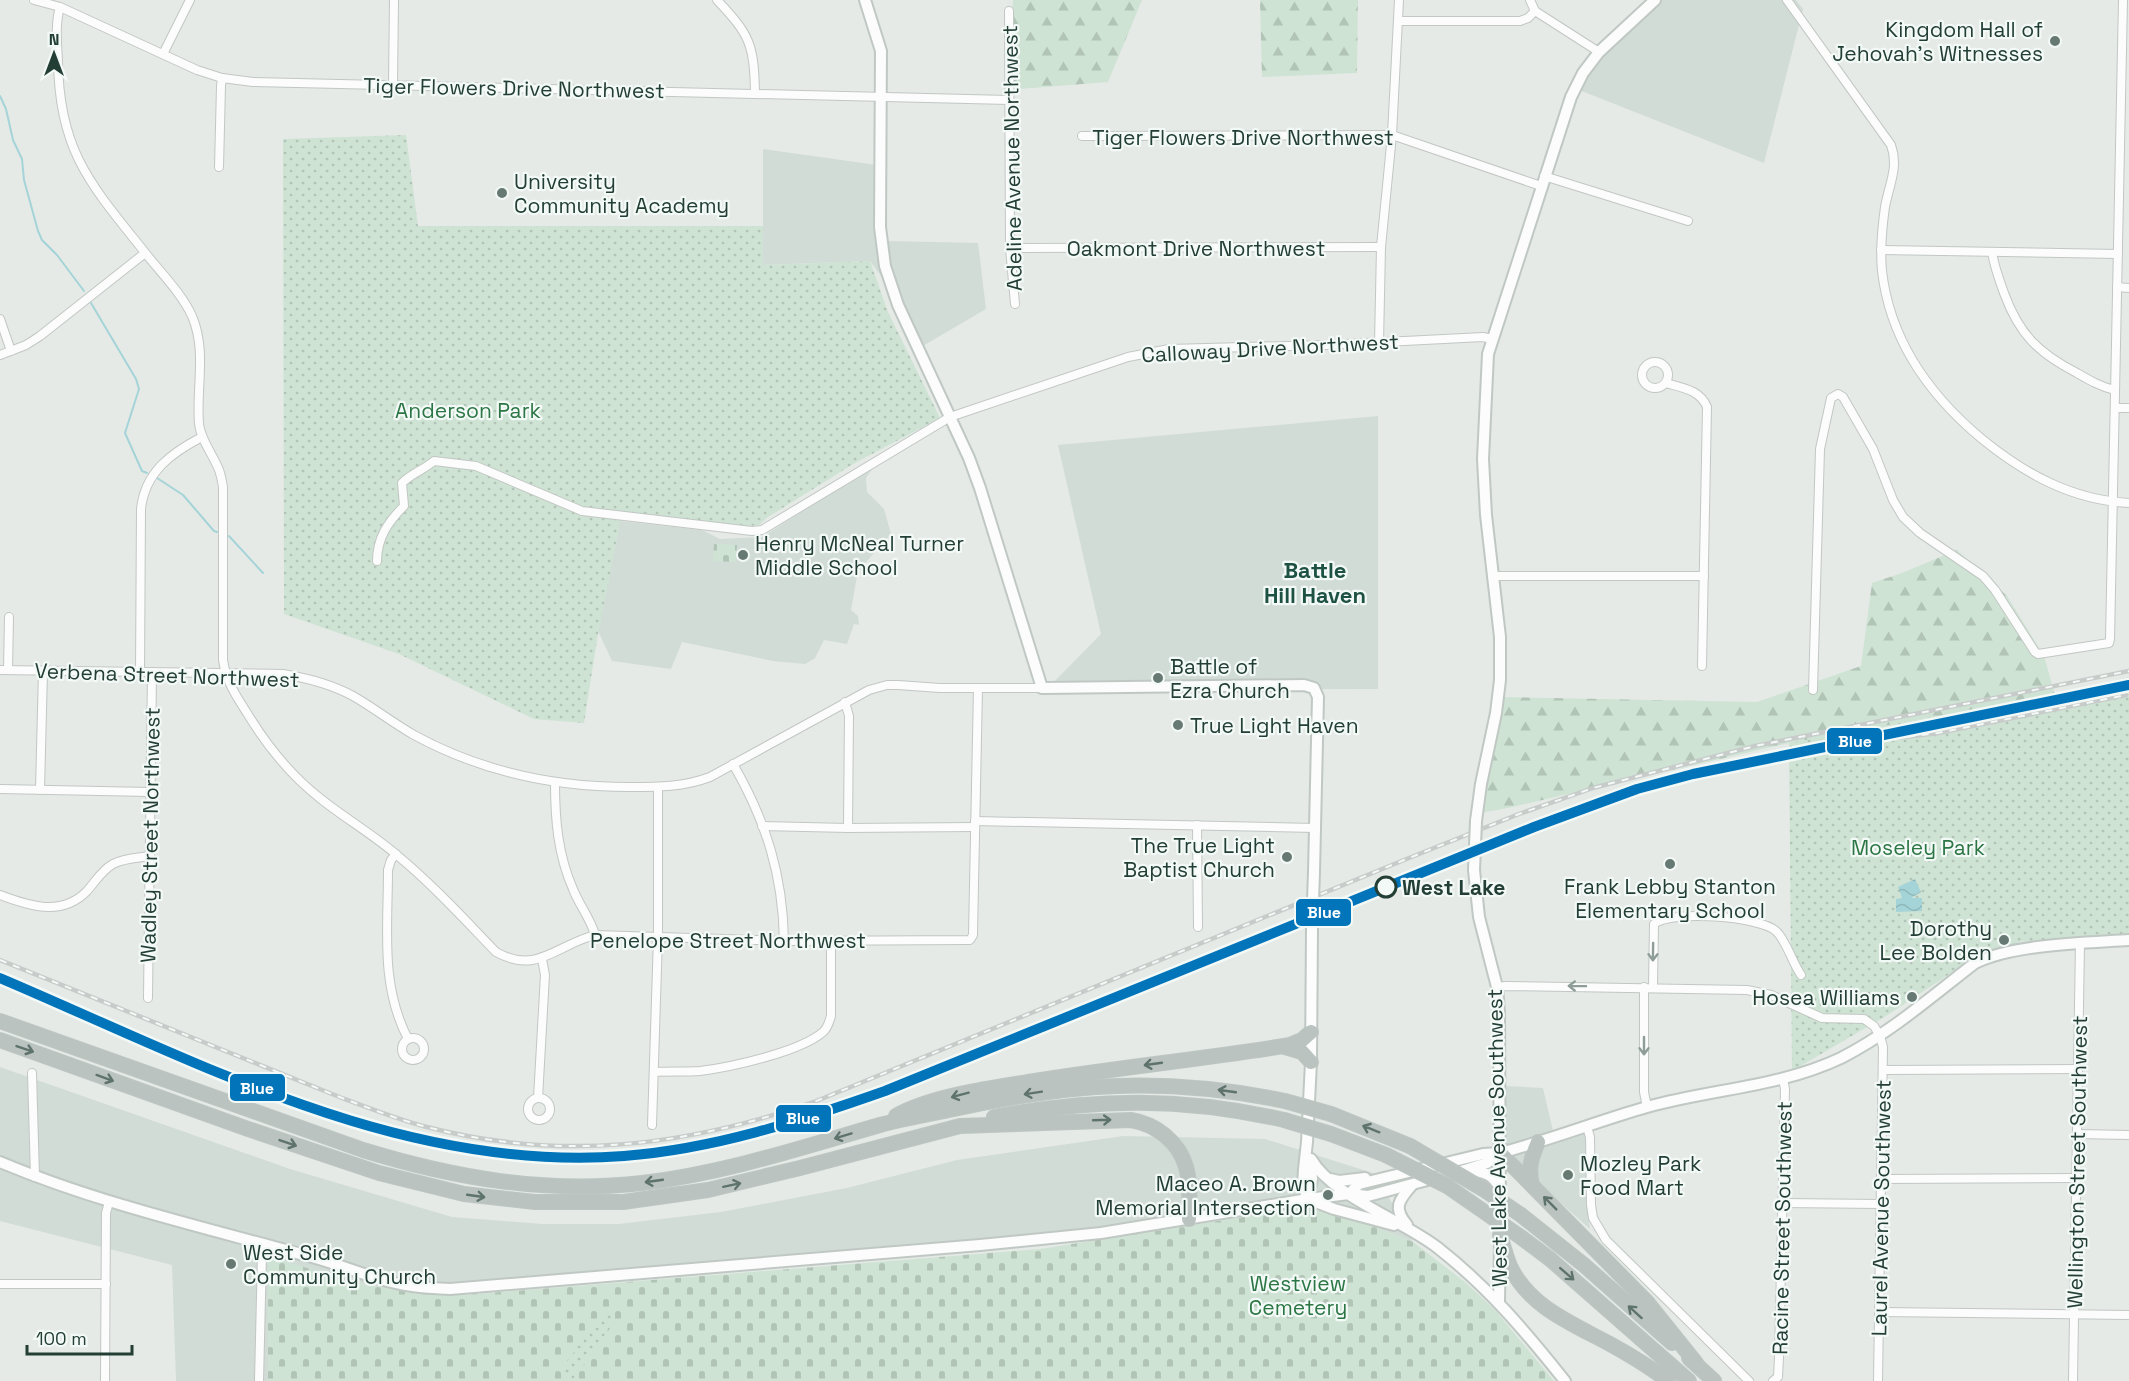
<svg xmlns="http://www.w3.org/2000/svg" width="2129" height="1381" viewBox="0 0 2129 1381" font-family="'Space Grotesk',sans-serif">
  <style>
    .built { fill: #d2dcd7 }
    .forest { fill: url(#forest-firs) }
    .cemetery { fill: url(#cemetery-stones) }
    .park { fill: url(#park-dots) }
    .water { fill: url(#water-waves) }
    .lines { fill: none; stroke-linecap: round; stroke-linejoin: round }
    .stream { stroke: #a5d4d8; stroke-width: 2 }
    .street-casing { stroke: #c2c7c4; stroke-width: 10 }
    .secondary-casing { stroke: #c0c8c4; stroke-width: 14 }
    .highway-casing { stroke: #bdc6c2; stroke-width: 16 }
    .street { stroke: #fbfcfb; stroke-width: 8 }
    .secondary { stroke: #fbfcfb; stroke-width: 10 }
    .highway { stroke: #bac3c0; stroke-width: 14 }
    .rail-casing { stroke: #c7cbca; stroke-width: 4.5 }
    .rail { stroke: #f3f9f6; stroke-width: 2; stroke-dasharray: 7; stroke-linecap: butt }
    .secondary-bridge-casing { stroke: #c0c8c4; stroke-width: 14; stroke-linecap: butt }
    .highway-bridge-casing { stroke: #bdc6c2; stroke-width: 16; stroke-linecap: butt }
    .secondary-bridge { stroke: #fbfcfb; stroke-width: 10 }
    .highway-bridge { stroke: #bac3c0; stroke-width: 14 }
    .metro-1-casing { stroke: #f3f9f6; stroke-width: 15 }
    .metro-1 { stroke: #0274ba; stroke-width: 10 }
    .oneway { stroke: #8e9d98 }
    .oneway2 { stroke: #5f736d }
    .poi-dot { fill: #667a73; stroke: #f3f9f6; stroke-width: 2 }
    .stop-dot { fill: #f3f9f6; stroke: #223e35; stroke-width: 3 }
    .labels { text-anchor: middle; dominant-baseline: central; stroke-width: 4.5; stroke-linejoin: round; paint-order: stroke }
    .poi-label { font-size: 21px; fill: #223e35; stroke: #f3f9f6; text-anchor: start }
    .street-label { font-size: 21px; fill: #223e35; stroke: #f3f9f6 }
    .park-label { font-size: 21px; fill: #2b7644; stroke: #f3f9f6 }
    .stop-label { font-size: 21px; font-weight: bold; fill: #223e35; stroke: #f3f9f6; text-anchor: start }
    .neighbourhood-label { font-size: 22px; font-weight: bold; fill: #1d5141; stroke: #f3f9f6 }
    .line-badge { stroke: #f3f9f6; stroke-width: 2 }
    .badge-label { font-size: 16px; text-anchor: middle; font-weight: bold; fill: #fff }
  </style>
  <defs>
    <pattern id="forest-firs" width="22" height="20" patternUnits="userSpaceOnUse" patternTransform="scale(1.5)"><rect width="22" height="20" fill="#cee3d3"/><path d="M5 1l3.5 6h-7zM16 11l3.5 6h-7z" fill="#b1c4b6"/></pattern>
    <pattern id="cemetery-stones" width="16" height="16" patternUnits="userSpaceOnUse" patternTransform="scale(1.5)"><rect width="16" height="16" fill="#cee3d3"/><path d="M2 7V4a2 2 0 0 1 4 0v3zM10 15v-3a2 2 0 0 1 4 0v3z" fill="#b1c4b6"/></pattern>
    <pattern id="park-dots" width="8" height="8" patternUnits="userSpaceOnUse" patternTransform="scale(1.5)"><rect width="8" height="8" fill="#cee3d3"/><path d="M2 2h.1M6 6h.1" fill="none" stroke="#b1c4b6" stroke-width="1.8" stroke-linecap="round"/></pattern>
    <pattern id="water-waves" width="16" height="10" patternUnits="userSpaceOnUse" patternTransform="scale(1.5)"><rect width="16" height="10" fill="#a5d4d8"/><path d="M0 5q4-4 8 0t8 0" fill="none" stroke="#8eb7ba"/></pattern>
  </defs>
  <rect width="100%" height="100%" fill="#e5eae7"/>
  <!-- built -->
  <g class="built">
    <path d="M1662 0H1796L1803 9 1764 163 1574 88 1602 49Z"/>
    <path d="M763 149 884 166 887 241 978 243 986 309 921 347 901 303 870 261 763 265Z"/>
    <path d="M1378 416V689L1046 690 1101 634 1058 445Z"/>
    <path d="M875 465 866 478 867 492 884 509 891 534 858 571 851 610 858 616 859 625 854 624 847 644 824 640 815 658 805 664 773 661 682 642 671 669 612 661 598 631 620 521 702 530 720 539 762 537Z"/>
    <path d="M0 1067 290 1169 452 1217 543 1224H618L721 1212 847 1188 957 1160 1123 1136 1265 1139 1376 1174 1413 1242 1344 1215 1294 1209 1123 1231 681 1271 396 1290 349 1281 268 1257V1381H176L172 1265 0 1221Z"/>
    <path d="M1505 1086 1543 1088 1553 1131 1583 1121 1586 1137 1587 1206 1590 1229 1518 1165 1504 1147Z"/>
  </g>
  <!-- forest -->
  <g class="forest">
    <path d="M1013 0H1142L1108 82 1006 90Z"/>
    <path d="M1260 0H1358L1357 73 1262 77Z"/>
    <path d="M1957 550 2007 596 2044 656 2055 695 1789 743 1503 809 1479 813 1497 697 1757 702 1861 666 1872 583 1902 573Z"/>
  </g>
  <!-- cemetery -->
  <g class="cemetery">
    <path d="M714 544 737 545 736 562 713 561Z"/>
    <path d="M1294 1209 1344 1215 1413 1242 1465 1282 1495 1310 1554 1381H268V1256L349 1281 396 1290 464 1295 1040 1249Z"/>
  </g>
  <!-- park -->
  <g class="park">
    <path d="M406 135 418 226H763V265L870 261 888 312 940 418 855 463 768 517 759 525 748 526 622 512 597 640 584 723 534 719 399 654 284 614 283 139Z"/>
    <path d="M2129 677V935L2057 944 2022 941 1963 965 1886 1016 1792 1071 1789 743 2055 695Z"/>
    <path d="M604 1315H612L614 1320 612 1327 606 1331V1335L600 1340 598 1347 591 1350 590 1356 585 1359 584 1367 575 1372 574 1378 571 1380 559 1371 566 1364 570 1355 573 1354 576 1347 581 1344 585 1336 588 1335 591 1328 597 1324 598 1319Z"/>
  </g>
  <!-- water -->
  <path class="water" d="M1915 879 1921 892 1911 898H1922V911L1896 912V899L1902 898 1898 887Z"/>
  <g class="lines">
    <!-- stream -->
    <g class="stream">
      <path d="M0 96 6 109 13 140 22 159 24 180 38 231 42 240 57 255 84 291"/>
      <path d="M91 303 136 379 139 389 125 433 142 471 147 473"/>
      <path d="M157 478 183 495 214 531 217 532"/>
      <path d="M229 536 263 573"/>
    </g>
    <defs>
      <g id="street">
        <path d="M34 0 60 7 197 70 222 78 253 82 1009 100"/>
        <path d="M717 0C750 35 754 44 755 93"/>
        <path d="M1530 0 1535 11 1599 52"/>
        <path d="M1787 0 1891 145C1899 167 1889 185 1885 207 1882 228 1880 249 1882 271 1890 340 1929 395 1982 439 2025 474 2072 500 2129 503"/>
        <path d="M60 7C55 24 57 43 58 61 59 150 90 184 143 250 159 271 181 292 192 316 207 351 196 387 199 424 201 441 213 454 219 470 221 475 222 481 223 487V660C226 681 236 696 247 713 267 746 290 775 321 799 346 819 374 835 398 856 433 885 464 919 496 952 537 975 556 945 595 935L784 941 970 940 973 935 978 688"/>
        <path d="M1009 11 1010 248 1015 304"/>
        <path d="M1398 21H1520L1528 18 1535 11"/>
        <path d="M163 54 190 0"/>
        <path d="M393 85 394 0"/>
        <path d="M1082 136 1392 135 1541 186"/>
        <path d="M219 167 221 86 222 78"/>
        <path d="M1544 176 1688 221"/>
        <path d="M1010 248 1381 247"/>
        <path d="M1881 250 2118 254"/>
        <path d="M1992 252C1994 266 1999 279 2004 293 2019 334 2038 353 2077 373 2089 380 2101 387 2115 390"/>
        <path d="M2117 287 2129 288"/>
        <path d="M0 319 11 351"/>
        <path d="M1379 343 1381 247 1392 135 1399 0"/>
        <path d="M0 355 26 345 40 336 145 253"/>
        <circle cx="1655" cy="375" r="13"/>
        <path d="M1666 383C1683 388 1700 390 1707 407L1702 666"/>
        <path d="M2115 408H2129"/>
        <path d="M377 561C377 538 388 522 404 506L402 483C411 474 423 470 434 461L476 466 582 511 752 531 762 530 950 417 1128 357 1169 349 1326 345 1483 337 1492 339"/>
        <path d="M1494 576H1704"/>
        <path d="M0 670 283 674C307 678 331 684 353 696 374 708 393 723 414 735 482 772 553 787 629 787 658 787 684 787 710 777L869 690 887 685H898L940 688H1042"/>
        <path d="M8 670 9 617"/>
        <path d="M140 672 141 509C145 472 171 453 202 437"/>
        <path d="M1813 690 1820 449 1831 398 1838 394 1843 397 1873 449 1893 500 1903 517 1920 533 1983 576 1995 590 2035 652 2038 654 2109 643 2110 639 2123 0"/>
        <path d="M845 702 849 716 848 828"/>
        <path d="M733 764C766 821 783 875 784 941"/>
        <path d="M555 783C555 820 558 855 573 889 579 905 591 919 595 935"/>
        <path d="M0 789 150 792"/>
        <path d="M40 790 43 671"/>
        <path d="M975 821 1315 828"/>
        <path d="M1197 825 1198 927"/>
        <path d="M762 826 848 828 974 827"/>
        <path d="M396 854 391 860 388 870C388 929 380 985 408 1039"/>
        <path d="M0 895C29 906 62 917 87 891 95 882 102 870 113 864 124 858 137 858 150 856"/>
        <path d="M1497 987 1506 986 1747 990 1771 995 1822 1018 1864 1019 1874 1026 1880 1036 1883 1047 1878 1381"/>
        <path d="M1644 987V1092L1647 1107"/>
        <path d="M1653 987 1654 924C1671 910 1759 916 1776 931 1786 940 1792 962 1801 975"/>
        <path d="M148 998 152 672"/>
        <circle cx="413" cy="1049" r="11"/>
        <path d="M1883 1070 2078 1069"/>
        <path d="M654 1072C669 1071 685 1072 700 1071 731 1067 800 1052 823 1032 828 1028 829 1022 831 1016V941"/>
        <path d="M32 1073 35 1177"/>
        <path d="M538 1098 545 975 542 959"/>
        <circle cx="539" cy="1109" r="11"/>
        <path d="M652 1125 658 937V787"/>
        <path d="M1587 1127 1590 1137 1591 1205 1593 1218 1606 1240 1749 1381"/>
        <path d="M2077 1134 2129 1135"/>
        <path d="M1881 1179 2075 1178"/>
        <path d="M1783 1203 1881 1204"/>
        <path d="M0 1284H106"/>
        <path d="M1879 1312 2129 1315"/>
        <path d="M105 1381 106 1213 109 1202"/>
        <path d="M259 1381 262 1254 264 1244"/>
        <path d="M1773 1381 1778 1377 1779 1357 1785 1089 1783 1079"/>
        <path d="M2073 1381 2080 943"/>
      </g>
      <g id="secondary">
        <path d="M865 0 881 51 880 227 885 266 898 305 969 458 980 488 1042 688 1304 685 1314 688 1318 697 1314 872"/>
        <path d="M1476 821 1481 784 1496 713 1500 680V637L1486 515 1483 459 1488 354 1571 97 1583 73 1599 52 1655 0"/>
        <path d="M1474 870 1479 917 1497 987 1499 1012 1500 1227"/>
        <path d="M1311 1159C1332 1196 1404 1221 1438 1248 1489 1288 1525 1331 1565 1381"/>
        <path d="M0 1162C98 1203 202 1227 304 1255 334 1262 362 1275 391 1282 410 1287 430 1288 450 1289L980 1245 1101 1233 1308 1199 1349 1194 1368 1196 1468 1169 1487 1163 1500 1153"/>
        <path d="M1469 1169C1483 1173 1493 1173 1499 1188"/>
        <path d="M1330 1179 1339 1181 1365 1178"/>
        <path d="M1349 1194 1359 1184 1483 1154 1500 1153C1550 1140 1598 1121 1647 1107 1712 1089 1780 1087 1841 1058 1890 1033 1931 997 1975 963 2014 944 2084 943 2129 940"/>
        <path d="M1308 1199 1303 1186 1304 1169 1307 1142 1311 1062 1312 929"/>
        <path d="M1308 1199 1334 1209 1394 1225"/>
        <path d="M1308 1199 1312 1179 1311 1161"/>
        <path d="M1407 1225C1393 1208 1398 1201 1412 1185"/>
        <path d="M1499 1301 1500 1242"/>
      </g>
      <g id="highway">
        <path d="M0 1021 363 1150C454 1178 546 1194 642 1183 725 1173 800 1148 880 1125 902 1119 926 1115 949 1110 1070 1083 1163 1076 1285 1101"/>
        <path d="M0 1040 248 1129 379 1173 464 1194 535 1202H623L708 1190 800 1168 960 1126 1131 1120C1156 1124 1179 1142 1186 1167 1191 1183 1189 1202 1189 1219"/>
        <path d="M1285 1047 1302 1052 1311 1062"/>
        <path d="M1331 1114 1410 1146"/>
        <path d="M896 1116C929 1097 989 1088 1028 1082 1115 1068 1203 1059 1290 1045L1302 1040 1311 1032"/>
        <path d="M994 1117C1096 1098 1183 1097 1284 1120"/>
        <path d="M1331 1134 1386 1155"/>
        <path d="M1500 1153 1647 1302 1696 1363"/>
        <path d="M1532 1185C1528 1168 1531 1158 1538 1142"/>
        <path d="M1521 1215 1584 1265 1672 1343"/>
        <path d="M1500 1235C1503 1245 1506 1256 1510 1266 1529 1307 1573 1324 1610 1344 1630 1355 1650 1367 1668 1381"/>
        <path d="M1522 1238 1550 1259 1689 1381"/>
        <path d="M1689 1358 1714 1381"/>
      </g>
    </defs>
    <!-- street casing -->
    <use href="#street" class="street-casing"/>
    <!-- secondary casing -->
    <use href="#secondary" class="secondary-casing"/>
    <!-- highway casing -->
    <use href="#highway" class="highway-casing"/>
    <!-- street -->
    <use href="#street" class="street"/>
    <!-- secondary -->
    <use href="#secondary" class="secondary"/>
    <!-- highway -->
    <use href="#highway" class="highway"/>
    <defs>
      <g id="rail">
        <path d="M1880 740 1938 733 2126 695"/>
        <path d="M0 960 337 1096C366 1107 394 1118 423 1126 559 1162 683 1147 814 1102L1409 858 1519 814 1593 788 1755 746 2129 671"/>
      </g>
    </defs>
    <!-- rail casing -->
    <use href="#rail" class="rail-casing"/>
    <!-- rail -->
    <use href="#rail" class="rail"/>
    <defs>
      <g id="secondary-bridge">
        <path d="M1474 870 1476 821"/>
        <path d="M1312 929 1314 872"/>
      </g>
      <g id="highway-bridge">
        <path d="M1285 1101 1331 1114"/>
        <path d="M1284 1120 1331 1134"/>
        <path d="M1410 1146 1483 1189 1521 1215"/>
        <path d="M1386 1155 1447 1186 1522 1238"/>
      </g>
    </defs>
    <!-- secondary-bridge casing -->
    <use href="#secondary-bridge" class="secondary-bridge-casing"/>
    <!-- highway-bridge casing -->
    <use href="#highway-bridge" class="highway-bridge-casing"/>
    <!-- secondary-bridge -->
    <use href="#secondary-bridge" class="secondary-bridge"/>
    <!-- highway-bridge -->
    <use href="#highway-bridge" class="highway-bridge"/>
    <defs>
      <path id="metro-1" d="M0 978C198 1062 401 1173 624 1156 714 1149 800 1121 885 1091L1534 827 1637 789 1693 774 2129 685"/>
    </defs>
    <!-- metro-1 casing -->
    <use href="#metro-1" class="metro-1-casing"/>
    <!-- metro-1 -->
    <use href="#metro-1" class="metro-1"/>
  </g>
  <!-- one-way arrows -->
  <defs><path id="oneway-shaft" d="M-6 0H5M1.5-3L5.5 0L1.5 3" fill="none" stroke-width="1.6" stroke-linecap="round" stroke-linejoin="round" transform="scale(1.5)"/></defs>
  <g class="oneway">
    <use href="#oneway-shaft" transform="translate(1653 952) rotate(91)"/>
    <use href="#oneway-shaft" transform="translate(1577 986) rotate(-179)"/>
    <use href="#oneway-shaft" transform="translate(1644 1046) rotate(90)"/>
  </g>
  <g class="oneway2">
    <use href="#oneway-shaft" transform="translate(25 1049) rotate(19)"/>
    <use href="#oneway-shaft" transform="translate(1153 1064) rotate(172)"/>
    <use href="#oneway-shaft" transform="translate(105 1078) rotate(20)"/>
    <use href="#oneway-shaft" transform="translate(1227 1091) rotate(-172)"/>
    <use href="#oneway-shaft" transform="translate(1033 1093) rotate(171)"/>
    <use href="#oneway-shaft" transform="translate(960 1095) rotate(165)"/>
    <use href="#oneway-shaft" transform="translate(1102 1120) rotate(-2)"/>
    <use href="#oneway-shaft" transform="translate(1371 1129) rotate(-158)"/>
    <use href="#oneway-shaft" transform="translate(843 1136) rotate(163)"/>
    <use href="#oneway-shaft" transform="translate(288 1143) rotate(19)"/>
    <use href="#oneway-shaft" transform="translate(654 1181) rotate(172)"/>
    <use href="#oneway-shaft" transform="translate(732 1185) rotate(-12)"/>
    <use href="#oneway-shaft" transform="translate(476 1196) rotate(8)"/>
    <use href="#oneway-shaft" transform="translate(1550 1203) rotate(-135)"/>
    <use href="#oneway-shaft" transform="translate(1567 1274) rotate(41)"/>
    <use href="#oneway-shaft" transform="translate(1635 1312) rotate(-138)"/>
  </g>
  <!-- markers -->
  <g class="poi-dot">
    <circle cx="2055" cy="41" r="6"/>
    <circle cx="502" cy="193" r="6"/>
    <circle cx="743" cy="555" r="6"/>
    <circle cx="1158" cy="678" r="6"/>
    <circle cx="1178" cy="725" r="6"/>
    <circle cx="1287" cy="857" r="6"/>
    <circle cx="1670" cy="864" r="6"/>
    <circle cx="2004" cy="940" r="6"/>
    <circle cx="1912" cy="997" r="6"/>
    <circle cx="1568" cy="1175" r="6"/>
    <circle cx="1328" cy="1195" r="6"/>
    <circle cx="231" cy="1264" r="6"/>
  </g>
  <circle class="stop-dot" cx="1386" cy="887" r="10"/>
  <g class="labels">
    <!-- poi labels -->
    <g class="poi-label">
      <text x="2043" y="29" text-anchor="end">Kingdom Hall of<tspan x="2043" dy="24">Jehovah’s Witnesses</tspan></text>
      <text x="514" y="181">University<tspan x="514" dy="24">Community Academy</tspan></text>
      <text x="755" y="543">Henry McNeal Turner<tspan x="755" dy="24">Middle School</tspan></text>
      <text x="1170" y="666">Battle of<tspan x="1170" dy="24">Ezra Church</tspan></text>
      <text x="1190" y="725">True Light Haven</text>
      <text x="1275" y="845" text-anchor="end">The True Light<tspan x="1275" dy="24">Baptist Church</tspan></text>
      <text x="1670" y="886" text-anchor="middle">Frank Lebby Stanton<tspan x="1670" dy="24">Elementary School</tspan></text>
      <text x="1992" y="928" text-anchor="end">Dorothy<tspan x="1992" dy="24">Lee Bolden</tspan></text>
      <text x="1900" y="997" text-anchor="end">Hosea Williams</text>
      <text x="1580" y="1163">Mozley Park<tspan x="1580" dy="24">Food Mart</tspan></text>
      <text x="1316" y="1183" text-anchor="end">Maceo A. Brown<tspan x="1316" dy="24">Memorial Intersection</tspan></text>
      <text x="243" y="1252">West Side<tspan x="243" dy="24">Community Church</tspan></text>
    </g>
    <!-- street labels -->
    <g class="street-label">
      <text transform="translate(514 88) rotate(1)">Tiger Flowers Drive Northwest</text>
      <text x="1243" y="137">Tiger Flowers Drive Northwest</text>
      <text transform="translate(1012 158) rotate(-91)">Adeline Avenue Northwest</text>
      <text x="1196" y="248">Oakmont Drive Northwest</text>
      <text transform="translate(1270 348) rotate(-3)">Calloway Drive Northwest</text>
      <text transform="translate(167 675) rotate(2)">Verbena Street Northwest</text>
      <text transform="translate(150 835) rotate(-89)">Wadley Street Northwest</text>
      <text x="728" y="940">Penelope Street Northwest</text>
      <text transform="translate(1497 1138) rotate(-91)">West Lake Avenue Southwest</text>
      <text transform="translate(2077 1162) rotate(-89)">Wellington Street Southwest</text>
      <text transform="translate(1881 1208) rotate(-89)">Laurel Avenue Southwest</text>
      <text transform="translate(1782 1228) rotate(-89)">Racine Street Southwest</text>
    </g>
    <!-- park labels -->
    <g class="park-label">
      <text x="468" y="410">Anderson Park</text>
      <text x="1918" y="847">Moseley Park</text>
      <text x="1298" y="1283">Westview<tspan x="1298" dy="24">Cemetery</tspan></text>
    </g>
    <!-- stop labels -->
    <g class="stop-label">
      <text x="1402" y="887">West Lake</text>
    </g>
    <!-- neighbourhood labels -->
    <g class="neighbourhood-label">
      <text x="1315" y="570">Battle<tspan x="1315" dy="25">Hill Haven</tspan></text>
    </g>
  </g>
  <g class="line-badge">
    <rect x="1826" y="727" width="57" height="28" rx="6" fill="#0274ba"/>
    <rect x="1295" y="898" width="57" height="29" rx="6" fill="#0274ba"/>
    <rect x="229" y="1073" width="57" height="29" rx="6" fill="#0274ba"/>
    <rect x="775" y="1104" width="57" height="29" rx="6" fill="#0274ba"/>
  </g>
  <g class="badge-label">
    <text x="1855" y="747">Blue</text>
    <text x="1324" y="918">Blue</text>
    <text x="257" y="1094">Blue</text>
    <text x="803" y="1124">Blue</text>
  </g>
  <!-- north arrow -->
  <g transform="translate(54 54)" stroke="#f3f9f6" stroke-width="4.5" paint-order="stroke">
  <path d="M0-4.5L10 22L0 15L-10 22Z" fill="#223e35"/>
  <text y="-9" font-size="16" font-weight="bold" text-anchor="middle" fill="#223e35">N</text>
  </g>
  <!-- scale -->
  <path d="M27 1345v9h105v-9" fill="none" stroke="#223e35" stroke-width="3"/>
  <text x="36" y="1345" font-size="18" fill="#223e35" stroke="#f3f9f6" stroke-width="4.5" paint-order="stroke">100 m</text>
</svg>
